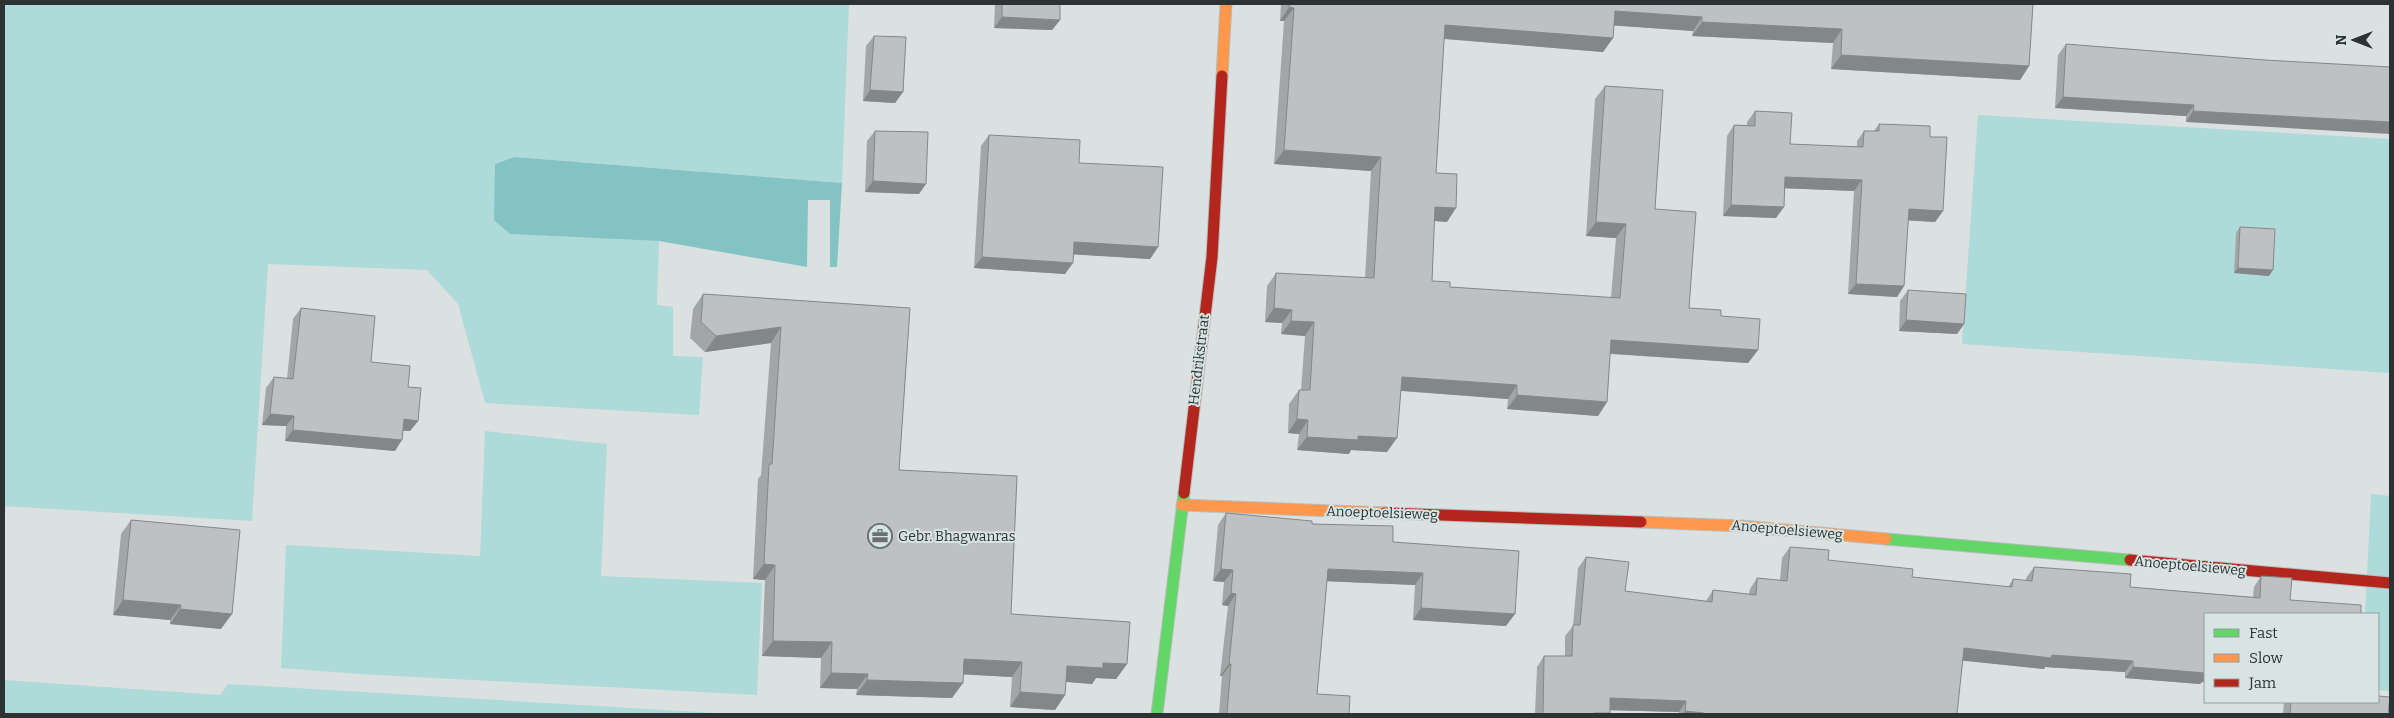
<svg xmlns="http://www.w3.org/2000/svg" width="2394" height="718" viewBox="0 0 2394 718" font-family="Bitter,serif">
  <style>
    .green { fill: #aedada }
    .water { fill: #83c3c3 }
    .pier { fill: #dbe1e1 }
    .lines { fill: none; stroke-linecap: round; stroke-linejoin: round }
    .fast-casing { stroke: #b9bdbd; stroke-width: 13 }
    .slow-casing { stroke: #b9bdbd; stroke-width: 13 }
    .jam-casing { stroke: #b9bdbd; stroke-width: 13 }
    .fast { stroke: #63d668; stroke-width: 11 }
    .slow { stroke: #ff974d; stroke-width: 11 }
    .jam { stroke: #b3261e; stroke-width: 11 }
    .wall { fill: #a3a6a6 }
    .shaded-wall { fill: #848787 }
    .building { fill: #bdc1c1; stroke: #848787 }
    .labels { text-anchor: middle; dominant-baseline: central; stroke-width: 4; stroke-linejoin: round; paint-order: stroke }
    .street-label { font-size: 14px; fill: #2d3232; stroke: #d8e4e4 }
    .poi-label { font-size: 14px; fill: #2d3232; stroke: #d8e4e4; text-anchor: start }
  </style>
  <rect width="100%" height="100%" fill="#dbe1e1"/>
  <!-- green -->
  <g class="green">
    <path d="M4 4H849L842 183 514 157 495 164 510 234 659 241 657 305 673 307V356L703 357 699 415 485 403 458 304 427 270 268 264 252 521 4 506Z"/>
    <path d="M1978 115 2390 139V373L1962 344Z"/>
    <path d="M485 431 607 444 601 576 762 583 757 695 359 674 281 668 286 545 480 556Z"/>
    <path d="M2371 494 2390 496V691L2378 690V614H2365Z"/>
    <path d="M4 680 220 695 228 684 733 714H4Z"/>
  </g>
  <!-- water -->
  <path class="water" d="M514 157 842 183 837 267H807L659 241 510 234 494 220 495 164Z"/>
  <!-- pier -->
  <path class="pier" d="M808 200H830V268L807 267Z"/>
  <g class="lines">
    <defs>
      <g id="fast">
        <path d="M1886 539 2130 560"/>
        <path d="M1157 714 1184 493"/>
      </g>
      <g id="slow">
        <path d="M1222 76 1226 4"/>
        <path d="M1182 505 1385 513"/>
        <path d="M1641 522 1742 526 1886 539"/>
      </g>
      <g id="jam">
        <path d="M1184 493 1212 257 1222 76"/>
        <path d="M1385 513 1641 522"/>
        <path d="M2130 560 2390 583"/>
      </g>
    </defs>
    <!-- fast casing -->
    <use href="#fast" class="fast-casing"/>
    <!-- slow casing -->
    <use href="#slow" class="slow-casing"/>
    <!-- jam casing -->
    <use href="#jam" class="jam-casing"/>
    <!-- fast -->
    <use href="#fast" class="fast"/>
    <!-- slow -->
    <use href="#slow" class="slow"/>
    <!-- jam -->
    <use href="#jam" class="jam"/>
  </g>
  <!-- wall -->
  <g class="wall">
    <path d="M995 4H1060V20L1052 30 994 28Z"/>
    <path d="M1281 4H2033L2029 66 2020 80 1831 69 1833 43 1692 36 1693 31 1614 25 1613 38 1603 52 1444 39 1436 173 1447 222 1434 221 1432 281 1450 287 1611 298 1616 238 1586 236 1595 99 1605 86 1655 209 1689 308 1721 316 1758 350 1748 363 1610 354 1607 402 1598 416 1507 409 1508 399 1400 391 1387 452 1351 450 1349 454 1297 450 1299 434 1288 433 1289 404 1299 390H1301L1305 336 1281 334 1282 323 1265 322 1267 286 1276 273 1365 278 1371 171 1274 164 1284 21H1280Z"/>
    <path d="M874 36 903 92 895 103 863 101 866 46Z"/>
    <path d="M2066 44 2265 60 2186 122V116L2055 108 2058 55Z"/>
    <path d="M1755 111 1790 144 1857 147V141L1864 131H1874L1879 124 1930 137 1943 211 1935 222 1908 220 1904 286 1897 297 1848 294 1854 191 1784 188 1776 218 1723 216 1727 136 1734 125H1747V122Z"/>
    <path d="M875 131 919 194 865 192 867 141Z"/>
    <path d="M989 135 1158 247 1150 259 1073 254 1065 274 974 268 981 146Z"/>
    <path d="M2240 227 2269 276 2234 273 2236 233Z"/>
    <path d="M1908 290 1964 324 1957 334 1899 331 1900 301Z"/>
    <path d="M703 294 910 308 899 470 1011 614 1127 664 1116 679 1096 678 1092 684 1066 682 1065 695 1055 710 1010 707 1012 677 964 674 952 698 856 695 857 689 820 688 821 658 762 656 765 580 753 579 758 479 761 475 771 343 705 352 690 338 693 309Z"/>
    <path d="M301 308 371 362 408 387 418 421 410 431H403L395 451 285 441 286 426 262 425 266 388 274 377 287 379 293 319Z"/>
    <path d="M1226 513 1312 524 1393 542 1506 626 1413 620 1415 585 1327 581 1317 694 1349 714H1219L1222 676H1220L1228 606 1222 605 1224 582 1213 581 1218 525Z"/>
    <path d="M131 520 221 629 170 624V620L113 615 121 534Z"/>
    <path d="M1790 547 1828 560 1912 577 2008 587 2013 579 2026 581V578L2034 567 2130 587 2253 597 2254 587 2261 576 2290 600 2205 614V682H2202L2200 684 2125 678V672L2045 667 2044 669 1962 660 1957 714H1678L1679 712 1610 710 1609 714H1535L1537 667 1544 656H1565V636L1573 626 1578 568 1586 557 1625 591 1706 601 1713 590 1749 594 1750 589 1757 578 1780 580 1782 558Z"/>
    <path d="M2284 702H2378L2388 714H2283Z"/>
  </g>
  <!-- shaded-wall -->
  <g class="shaded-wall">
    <path d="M1289 7 1294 8 1284 21H1280Z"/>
    <path d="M1615 11 1702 17 1693 31 1606 25Z"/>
    <path d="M1002 17 1060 20 1052 30 994 28Z"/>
    <path d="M1702 22 1842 29 1833 43 1692 36Z"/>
    <path d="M1445 25 1613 38 1603 52 1435 38Z"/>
    <path d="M1841 55 2029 66 2020 80 1831 69Z"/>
    <path d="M870 90 903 92 895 103 863 101Z"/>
    <path d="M2063 97 2194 105 2186 116 2055 108Z"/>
    <path d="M2193 111 2390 122V134L2186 122Z"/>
    <path d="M1284 150 1381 157 1371 171 1274 164Z"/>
    <path d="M1785 177 1862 180 1854 191 1777 188Z"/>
    <path d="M873 181 926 184 919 194 865 192Z"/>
    <path d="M1731 205 1784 207 1776 218 1723 216Z"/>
    <path d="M1435 207 1456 208 1447 222 1425 220Z"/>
    <path d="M1909 209 1943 211 1935 222 1901 220Z"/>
    <path d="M1596 222 1626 224 1616 238 1586 236Z"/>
    <path d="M1074 242 1158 247 1150 259 1066 254Z"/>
    <path d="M982 257 1073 263 1065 274 974 268Z"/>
    <path d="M2238 268 2273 270 2269 276 2234 273Z"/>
    <path d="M1856 284 1904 286 1897 297 1848 294Z"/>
    <path d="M1274 308 1292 310 1282 323 1265 322Z"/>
    <path d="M1906 320 1964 324 1957 334 1899 331Z"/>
    <path d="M1291 321 1314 322 1305 336 1281 334Z"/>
    <path d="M781 327 771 343 705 352 716 336Z"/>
    <path d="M1611 340 1758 350 1748 363 1602 353Z"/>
    <path d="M1402 377 1517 385 1508 399 1392 390Z"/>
    <path d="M1517 395 1607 402 1598 416 1507 409Z"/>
    <path d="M270 414 294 416 286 426 262 425Z"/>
    <path d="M404 419 418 421 410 431 397 430Z"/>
    <path d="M1297 419 1308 420 1299 434 1288 433Z"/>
    <path d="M293 430 402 440 395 451 285 441Z"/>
    <path d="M1358 436 1397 438 1387 452 1351 450 1349 454 1297 450 1307 437Z"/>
    <path d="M764 564 775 565 765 580 753 579Z"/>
    <path d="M1221 569 1233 570 1224 582 1213 581Z"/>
    <path d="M1328 569 1423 573 1415 585 1320 581Z"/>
    <path d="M1231 593 1236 594 1228 606 1222 605Z"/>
    <path d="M123 600 181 605 170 620 113 615Z"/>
    <path d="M1421 608 1515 614 1506 626 1413 620Z"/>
    <path d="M180 609 232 614 221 629 170 624Z"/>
    <path d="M773 641 832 642 821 658 762 656Z"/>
    <path d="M1964 648 2133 661 2125 672 2045 667 2044 669 1956 660Z"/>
    <path d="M964 659 1022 662 1012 677 954 674Z"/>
    <path d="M1103 663 1127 664 1116 679 1096 678 1092 684 1057 681 1067 666Z"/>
    <path d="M1229 664H1231L1222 676H1220Z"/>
    <path d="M2133 667 2205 673V682H2202L2200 684 2125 678Z"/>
    <path d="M831 673 868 674 857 689 820 688Z"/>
    <path d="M867 680 963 683 952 698 856 695Z"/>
    <path d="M1020 692 1065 695 1055 710 1010 707Z"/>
    <path d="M1610 698 1686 701 1679 712 1602 710Z"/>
    <path d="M1685 711 1704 713 1703 714H1683Z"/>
    <path d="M1594 713H1610L1609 714H1594Z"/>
  </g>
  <!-- building -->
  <g class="building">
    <path d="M1002 4H1060V20L1002 17Z"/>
    <path d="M1290 4H2033L2029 66 1841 55 1842 29 1702 22V17L1615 11 1613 38 1445 25 1436 173 1457 174 1456 208 1435 207 1432 281 1450 282V287L1620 298 1626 224 1596 222 1605 86 1663 90 1655 209 1696 212 1689 308 1721 310V316L1760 319 1758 350 1611 340 1607 402 1517 395V385L1402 377 1397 438 1358 436V440L1307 437 1308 420 1297 419 1299 390H1310L1314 322 1291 321 1292 310 1274 308 1276 273 1374 278 1381 157 1284 150 1294 8 1289 7Z"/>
    <path d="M874 36 906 37 903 92 870 90Z"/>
    <path d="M2066 44 2265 60 2390 67V122L2193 111 2194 105 2063 97Z"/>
    <path d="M1755 111 1792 113 1790 144 1863 147 1864 131H1879V124L1930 126V137H1947L1943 211 1909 209 1904 286 1856 284 1862 180 1785 177 1784 207 1731 205 1734 125 1755 126Z"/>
    <path d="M875 131 928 132 926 184 873 181Z"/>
    <path d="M989 135 1080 140 1079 163 1163 167 1158 247 1074 242 1073 263 982 257Z"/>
    <path d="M2240 227 2275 229 2273 270 2238 268Z"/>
    <path d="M1908 290 1966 294 1964 324 1906 320Z"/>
    <path d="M703 294 910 308 899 470 1017 476 1011 614 1130 622 1127 664 1103 663V668L1067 666 1065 695 1020 692 1022 662 964 659 963 683 867 680 868 674 831 673 832 642 773 641 775 565 764 564 769 464H772L781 327 716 336 701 322Z"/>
    <path d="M301 308 375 316 371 362 410 366 408 387 421 388 418 421 404 419 402 440 293 430 294 416 270 414 274 377 293 379Z"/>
    <path d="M1226 513 1312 521V524L1393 526V542L1519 551 1515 614 1421 608 1423 573 1328 569 1317 694 1350 696 1349 714H1227L1231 664H1229L1236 594 1231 593 1233 570 1221 569Z"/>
    <path d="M131 520 240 530 232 614 180 609 181 605 123 600Z"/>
    <path d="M1790 547 1829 550 1828 560 1913 569 1912 577 2012 587 2013 579 2032 581 2034 567 2131 574 2130 587 2260 598 2261 576 2292 578 2290 600 2361 605V614H2205V673L2133 667V661L2052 655 2051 658 1964 648 1957 714H1704V713L1685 711 1686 701 1610 698V713H1594V714H1543L1544 656H1572L1573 625H1580L1586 557 1629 562 1625 591 1712 602 1713 590 1756 595 1757 578 1787 581Z"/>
    <path d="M2378 696 2390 697 2388 714H2290L2291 702H2378Z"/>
  </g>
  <!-- icons -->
  <defs>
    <symbol id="office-ring" viewBox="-11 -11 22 22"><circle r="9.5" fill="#d8e4e4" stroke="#6a6f6f" stroke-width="1.5"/><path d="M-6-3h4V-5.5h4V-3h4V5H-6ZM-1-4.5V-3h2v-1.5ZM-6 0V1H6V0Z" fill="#6a6f6f"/></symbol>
  </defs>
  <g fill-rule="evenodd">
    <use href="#office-ring" x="866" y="522" width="28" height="28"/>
  </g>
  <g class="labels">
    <!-- street labels -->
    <g class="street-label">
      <text transform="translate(1199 360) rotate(-83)">Hendrikstraat</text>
      <text transform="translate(1382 513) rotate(2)">Anoeptoelsieweg</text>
      <text transform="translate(1787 530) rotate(5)">Anoeptoelsieweg</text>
      <text transform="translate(2190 566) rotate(5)">Anoeptoelsieweg</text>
    </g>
    <!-- poi labels -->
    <g class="poi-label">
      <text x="898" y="536">Gebr. Bhagwanras</text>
    </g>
  </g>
  <!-- border -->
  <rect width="2394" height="718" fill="none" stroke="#2d3232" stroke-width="10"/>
  <!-- legend -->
  <rect x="2204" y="613" width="175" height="90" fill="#d8e4e4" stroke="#949d9d"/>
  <rect x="2214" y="629" width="25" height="8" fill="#63d668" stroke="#949d9d"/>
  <text x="2249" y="638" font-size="15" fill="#2d3232">Fast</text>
  <rect x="2214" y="654" width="25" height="8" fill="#ff974d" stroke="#949d9d"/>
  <text x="2249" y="663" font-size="15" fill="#2d3232">Slow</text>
  <rect x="2214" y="679" width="25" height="8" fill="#b3261e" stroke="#949d9d"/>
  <text x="2249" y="688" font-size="15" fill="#2d3232">Jam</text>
  <!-- north arrow -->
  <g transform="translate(2354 40) rotate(270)" stroke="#d8e4e4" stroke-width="4" paint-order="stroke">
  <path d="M0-4L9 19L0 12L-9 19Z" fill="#2d3232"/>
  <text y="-8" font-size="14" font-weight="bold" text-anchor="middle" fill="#2d3232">N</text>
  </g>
</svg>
